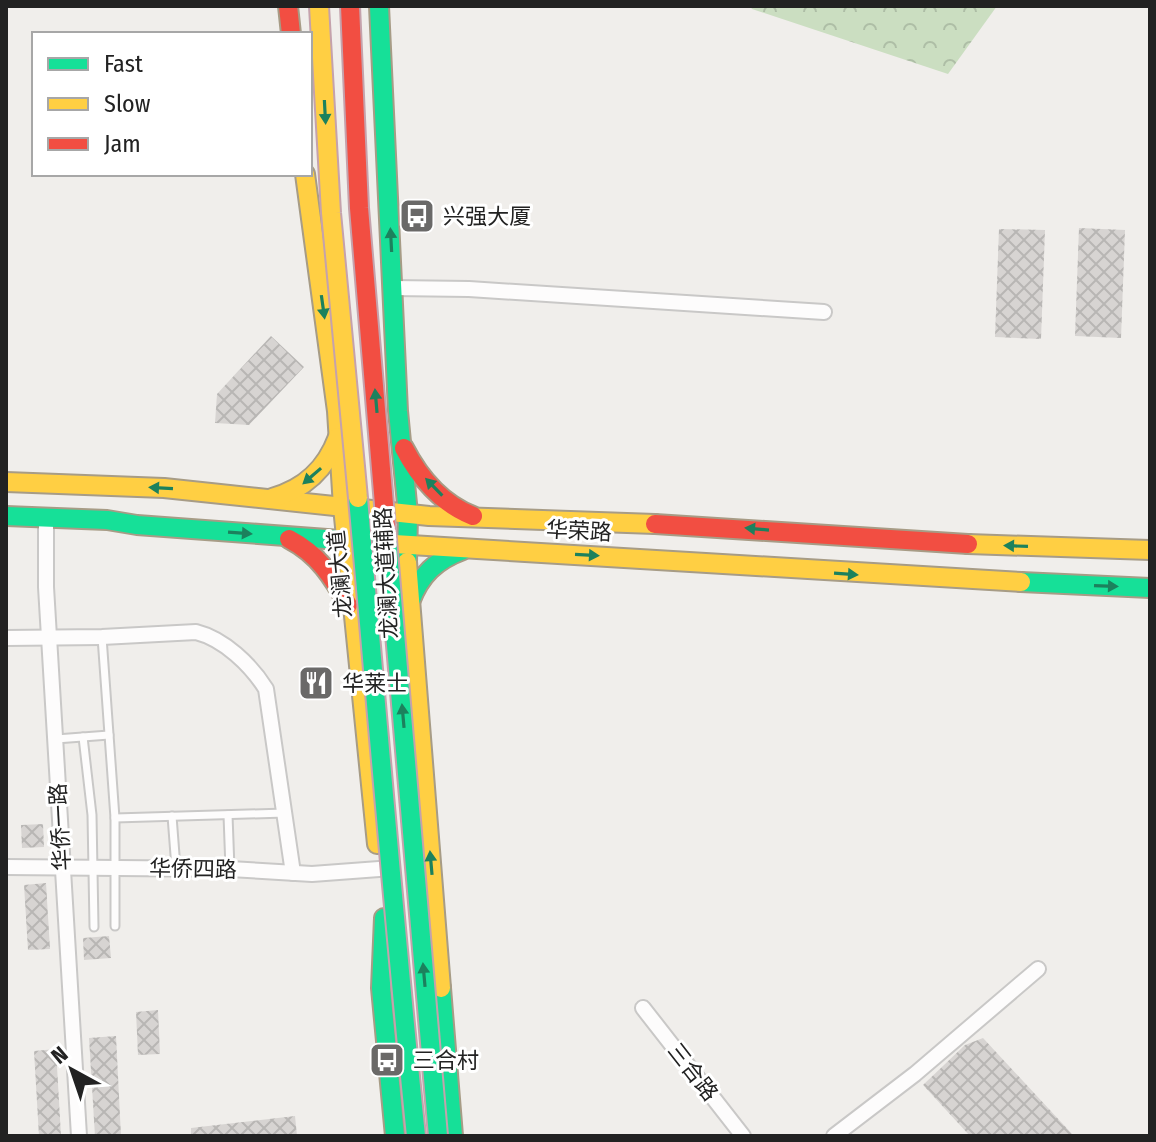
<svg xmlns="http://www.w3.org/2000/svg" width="1156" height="1142" viewBox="0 0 1156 1142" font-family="'Fira Sans Condensed','Noto Sans SC',sans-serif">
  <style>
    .forest { fill: url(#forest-crowns) }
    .building { fill: url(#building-cross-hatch) }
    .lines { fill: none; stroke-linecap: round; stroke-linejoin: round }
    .lane-casing { stroke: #c9c8c7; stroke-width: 11 }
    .street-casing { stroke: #c9c8c7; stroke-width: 18 }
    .fast-casing { stroke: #a79c86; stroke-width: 22 }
    .slow-casing { stroke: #a79c86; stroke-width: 22 }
    .jam-casing { stroke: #a79c86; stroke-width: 22 }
    .lane { stroke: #fdfcfc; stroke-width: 7 }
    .street { stroke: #fdfcfc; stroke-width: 14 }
    .fast { stroke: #16e098; stroke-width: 18 }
    .slow { stroke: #ffcf43; stroke-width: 18 }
    .jam { stroke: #f24e42; stroke-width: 18 }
    .fast-bridge-casing { stroke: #c5a2ac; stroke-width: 22; stroke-linecap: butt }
    .slow-bridge-casing { stroke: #c5a2ac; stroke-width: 22; stroke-linecap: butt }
    .jam-bridge-casing { stroke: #c5a2ac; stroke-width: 22; stroke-linecap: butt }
    .fast-bridge { stroke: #16e098; stroke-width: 18 }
    .slow-bridge { stroke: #ffcf43; stroke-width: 18 }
    .jam-bridge { stroke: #f24e42; stroke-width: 18 }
    .oneway { fill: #1c815d }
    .labels { text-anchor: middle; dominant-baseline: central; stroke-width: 6; stroke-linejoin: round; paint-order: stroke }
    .poi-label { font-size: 22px; fill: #222; stroke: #fff; text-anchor: start }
    .street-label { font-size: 22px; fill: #222; stroke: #fff }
  </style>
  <defs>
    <pattern id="forest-crowns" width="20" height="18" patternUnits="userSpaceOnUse" patternTransform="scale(2)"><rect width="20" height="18" fill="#cbdec1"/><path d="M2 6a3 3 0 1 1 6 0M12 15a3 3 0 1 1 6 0" fill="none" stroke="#aebea6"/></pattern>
    <pattern id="building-cross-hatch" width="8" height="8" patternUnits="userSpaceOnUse" patternTransform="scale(2)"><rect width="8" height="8" fill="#d7d4d2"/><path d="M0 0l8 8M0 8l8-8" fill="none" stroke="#b8b6b4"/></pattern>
  </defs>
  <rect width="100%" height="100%" fill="#f0eeeb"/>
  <!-- forest -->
  <path class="forest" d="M750 6H997L948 74 752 9Z"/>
  <!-- building -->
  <g class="building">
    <path d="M1079 228 1125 230 1121 338 1075 336Z"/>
    <path d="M999 229 1045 230 1041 339 995 337Z"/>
    <path d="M271 336 304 367 249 425 215 423 217 394Z"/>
    <path d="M43 824 44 847 22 848 21 825Z"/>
    <path d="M46 883 50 949 28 950 24 885Z"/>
    <path d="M109 936 111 958 84 960 83 938Z"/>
    <path d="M158 1010 160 1054 138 1055 136 1012Z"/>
    <path d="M116 1036 121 1136H95L89 1038Z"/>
    <path d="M983 1038 1074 1136H970L923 1085 965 1045Z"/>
    <path d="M56 1049 61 1136H39L34 1051Z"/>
    <path d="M295 1116 297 1136H191V1128Z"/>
  </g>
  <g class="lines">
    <defs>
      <g id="lane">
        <path d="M102 637 115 818V926"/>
        <path d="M83 737 92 815 94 927"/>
        <path d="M56 739 109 735"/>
        <path d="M228 815 230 869"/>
        <path d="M172 816 176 868"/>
        <path d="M115 818 285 813"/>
      </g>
      <g id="street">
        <path d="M393 288 469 289 824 312"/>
        <path d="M46 518V587L79 1136"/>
        <path d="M6 638 102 637 196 632C224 639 251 665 266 689L293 873"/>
        <path d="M6 867 230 869 312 874 379 869"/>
        <path d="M643 1008 743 1136"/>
        <path d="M834 1136 915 1074 1038 969"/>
      </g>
      <g id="fast">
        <path d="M379 6 398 411 408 514 407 562"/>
        <path d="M6 516 107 520 137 525 394 544"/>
        <path d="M1021 582 1150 588"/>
        <path d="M410 602C420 575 436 560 463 550"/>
        <path d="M384 918 381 988 395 1136"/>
        <path d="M441 988 453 1136"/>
      </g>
      <g id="slow">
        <path d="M305 174 337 411 343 507 377 844"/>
        <path d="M6 482 164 488 429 516 655 524"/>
        <path d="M272 498C305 489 326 469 338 437"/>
        <path d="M394 544 1021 582"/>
        <path d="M968 544 1150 550"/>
        <path d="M407 562 441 988"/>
      </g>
      <g id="jam">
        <path d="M288 6 291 34"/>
        <path d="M404 448C419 477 442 504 473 516"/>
        <path d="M655 524 968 544"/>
        <path d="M289 539C318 554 333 577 348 605"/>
      </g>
    </defs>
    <!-- lane casing -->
    <use href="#lane" class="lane-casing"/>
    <!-- street casing -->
    <use href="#street" class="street-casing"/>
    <!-- fast casing -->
    <use href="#fast" class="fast-casing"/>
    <!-- slow casing -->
    <use href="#slow" class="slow-casing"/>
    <!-- jam casing -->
    <use href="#jam" class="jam-casing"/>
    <!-- lane -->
    <use href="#lane" class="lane"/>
    <!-- street -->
    <use href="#street" class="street"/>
    <!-- fast -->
    <use href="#fast" class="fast"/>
    <!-- slow -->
    <use href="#slow" class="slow"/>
    <!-- jam -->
    <use href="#jam" class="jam"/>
    <defs>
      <g id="fast-bridge">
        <path d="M358 498C377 711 394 923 416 1136"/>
        <path d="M387 540 438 1136"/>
      </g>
      <path id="slow-bridge" d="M319 6 331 213 358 498"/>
      <path id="jam-bridge" d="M350 6 359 208 387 540"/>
    </defs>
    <!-- fast-bridge casing -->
    <use href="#fast-bridge" class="fast-bridge-casing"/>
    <!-- slow-bridge casing -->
    <use href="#slow-bridge" class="slow-bridge-casing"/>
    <!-- jam-bridge casing -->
    <use href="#jam-bridge" class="jam-bridge-casing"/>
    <!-- fast-bridge -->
    <use href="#fast-bridge" class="fast-bridge"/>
    <!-- slow-bridge -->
    <use href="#slow-bridge" class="slow-bridge"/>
    <!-- jam-bridge -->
    <use href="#jam-bridge" class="jam-bridge"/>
  </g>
  <!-- one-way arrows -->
  <defs><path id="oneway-solid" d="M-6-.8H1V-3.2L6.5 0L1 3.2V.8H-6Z" transform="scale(2)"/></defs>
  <g class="oneway">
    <use href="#oneway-solid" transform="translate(325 112) rotate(87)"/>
    <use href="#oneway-solid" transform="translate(391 240) rotate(-93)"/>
    <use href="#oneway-solid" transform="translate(323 307) rotate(82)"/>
    <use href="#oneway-solid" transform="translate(376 401) rotate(-95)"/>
    <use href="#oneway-solid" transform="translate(312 476) rotate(139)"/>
    <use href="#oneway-solid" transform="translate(434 487) rotate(-134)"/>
    <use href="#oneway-solid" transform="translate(161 488) rotate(-177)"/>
    <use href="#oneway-solid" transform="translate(757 529) rotate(-175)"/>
    <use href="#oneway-solid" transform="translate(240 533) rotate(4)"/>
    <use href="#oneway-solid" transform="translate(1016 546) rotate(-178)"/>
    <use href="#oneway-solid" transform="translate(587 555) rotate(3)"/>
    <use href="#oneway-solid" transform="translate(846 574) rotate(4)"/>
    <use href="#oneway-solid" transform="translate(1106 586) rotate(2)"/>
    <use href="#oneway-solid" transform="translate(403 716) rotate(-95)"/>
    <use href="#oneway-solid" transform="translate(431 863) rotate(-95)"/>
    <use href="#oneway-solid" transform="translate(424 975) rotate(-95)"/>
  </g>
  <!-- icons -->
  <defs>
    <symbol id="bus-square" viewBox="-11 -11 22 22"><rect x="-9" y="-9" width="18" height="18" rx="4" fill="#6a6968" stroke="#fff"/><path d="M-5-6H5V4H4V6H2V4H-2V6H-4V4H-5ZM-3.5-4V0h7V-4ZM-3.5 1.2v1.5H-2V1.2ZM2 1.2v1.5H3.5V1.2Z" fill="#fff"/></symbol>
    <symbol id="restaurant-square" viewBox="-11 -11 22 22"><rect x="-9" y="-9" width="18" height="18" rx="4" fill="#6a6968" stroke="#fff"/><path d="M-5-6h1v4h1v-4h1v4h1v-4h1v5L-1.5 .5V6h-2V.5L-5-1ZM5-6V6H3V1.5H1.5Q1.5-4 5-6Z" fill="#fff"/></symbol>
  </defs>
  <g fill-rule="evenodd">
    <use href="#bus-square" x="397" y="196" width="40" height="40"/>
    <use href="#restaurant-square" x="296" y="663" width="40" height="40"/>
    <use href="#bus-square" x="367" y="1040" width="40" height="40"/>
  </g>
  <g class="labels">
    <!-- poi labels -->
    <g class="poi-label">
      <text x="443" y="216">兴强大厦</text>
      <text x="342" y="683">华莱士</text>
      <text x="413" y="1060">三合村</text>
    </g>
    <!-- street labels -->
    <g class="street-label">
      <text transform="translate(579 531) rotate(3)">华荣路</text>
      <text transform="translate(386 573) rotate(-93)">龙澜大道辅路</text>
      <text transform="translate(340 574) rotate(-95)">龙澜大道</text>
      <text transform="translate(60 827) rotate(-93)">华侨一路</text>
      <text transform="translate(193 869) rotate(1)">华侨四路</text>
      <text transform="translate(693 1072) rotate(52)">三合路</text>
    </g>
  </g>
  <!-- border -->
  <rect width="1156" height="1142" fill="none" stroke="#222222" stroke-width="16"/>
  <!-- legend -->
  <rect x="32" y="32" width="280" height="144" fill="#ffffff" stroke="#a7a7a7" stroke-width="2"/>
  <rect x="48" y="58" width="40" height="12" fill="#16e098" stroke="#a7a7a7" stroke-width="2"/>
  <text x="104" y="72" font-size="24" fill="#222222">Fast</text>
  <rect x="48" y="98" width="40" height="12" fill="#ffcf43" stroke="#a7a7a7" stroke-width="2"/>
  <text x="104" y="112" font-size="24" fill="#222222">Slow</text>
  <rect x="48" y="138" width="40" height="12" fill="#f24e42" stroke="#a7a7a7" stroke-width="2"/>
  <text x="104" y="152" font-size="24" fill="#222222">Jam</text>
  <!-- north arrow -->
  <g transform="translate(72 1070) rotate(320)" stroke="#ffffff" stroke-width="6" paint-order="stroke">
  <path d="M0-6L14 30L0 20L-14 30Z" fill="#222222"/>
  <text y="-12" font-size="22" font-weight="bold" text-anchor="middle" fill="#222222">N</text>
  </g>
</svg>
